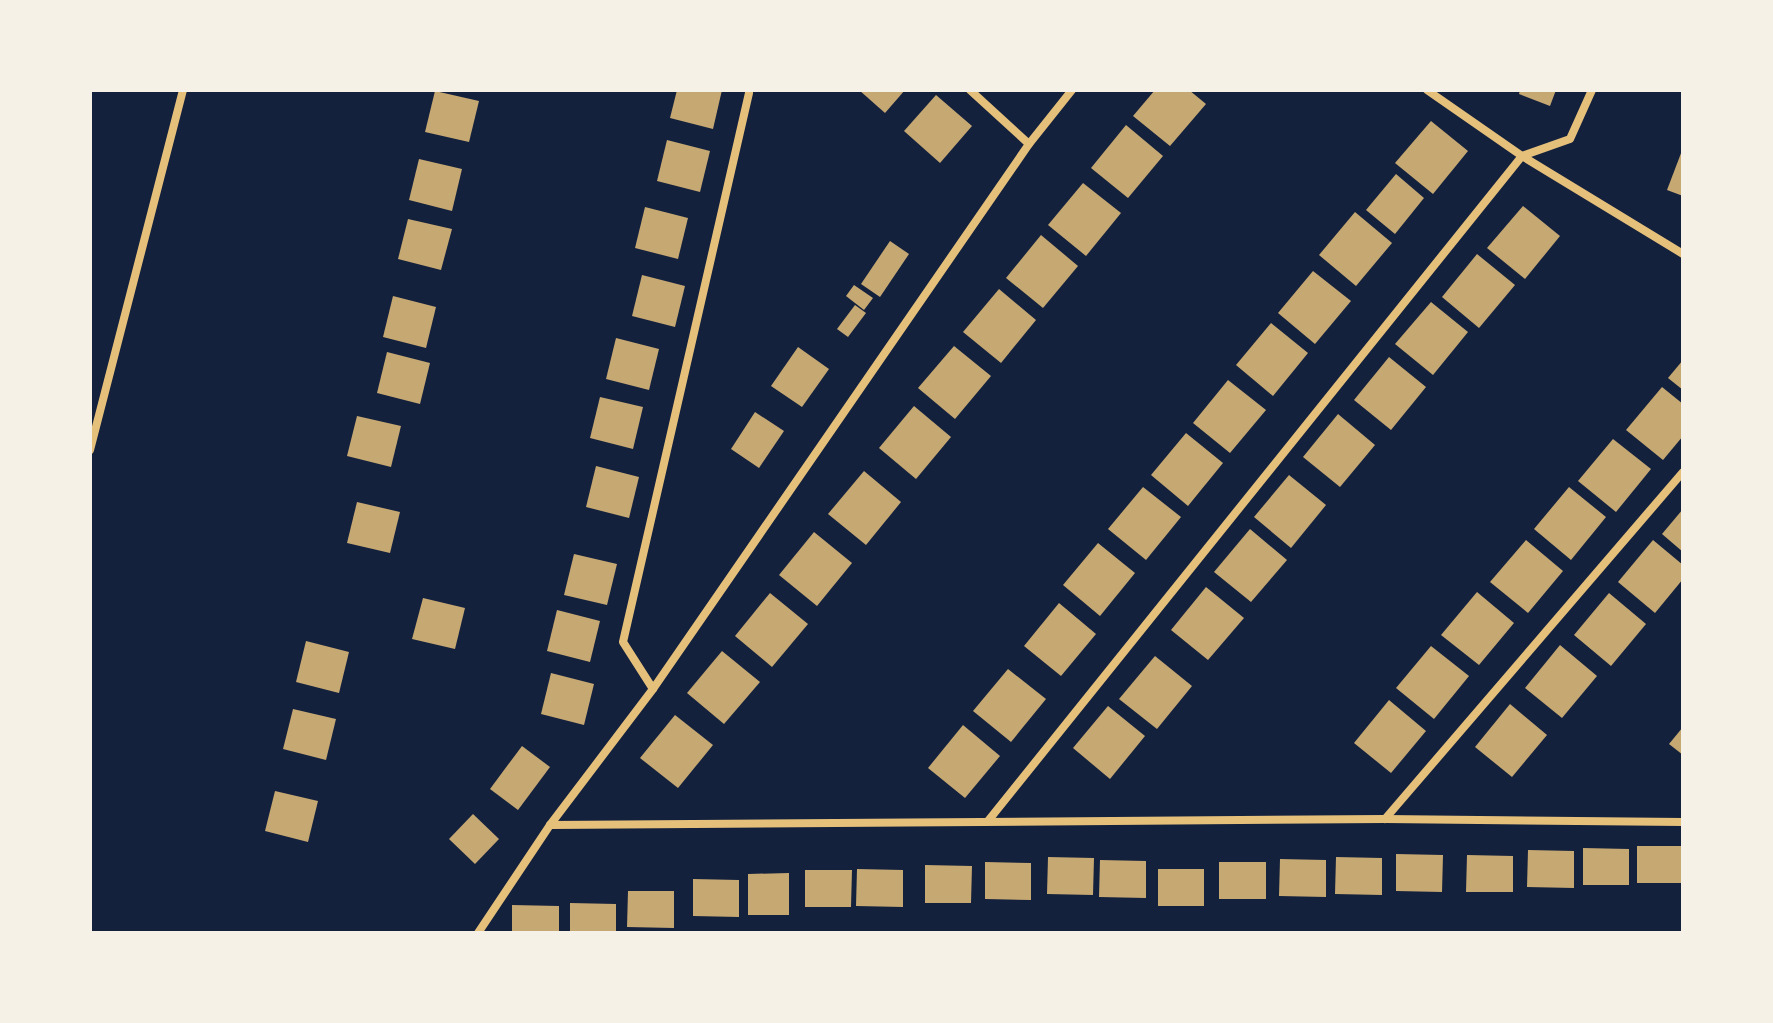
<svg xmlns="http://www.w3.org/2000/svg" width="1773" height="1023" viewBox="0 0 1773 1023" font-family="'Zilla Slab',serif">
  <style>
    .building { fill: #c6a872 }
    .lines { fill: none; stroke-linecap: round; stroke-linejoin: round }
    .minor { stroke: #e5c07b; stroke-width: 8 }
  </style>
  <rect width="100%" height="100%" fill="#14213d"/>
  <!-- building -->
  <g class="building">
    <path d="M677 90H722L713 129 670 118Z"/>
    <path d="M859 90H905L885 113Z"/>
    <path d="M1155 90H1189L1206 104 1170 146 1133 116Z"/>
    <path d="M1520 90H1556L1550 106 1519 94Z"/>
    <path d="M435 91 479 101 469 142 425 132Z"/>
    <path d="M936 95 972 126 940 163 904 131Z"/>
    <path d="M1431 121 1468 151 1433 194 1395 163Z"/>
    <path d="M1126 125 1163 156 1128 198 1091 168Z"/>
    <path d="M667 140 710 151 700 192 657 181Z"/>
    <path d="M1683 148V196L1667 190Z"/>
    <path d="M419 159 462 169 452 211 409 200Z"/>
    <path d="M1396 174 1424 198 1395 234 1366 210Z"/>
    <path d="M1083 183 1121 213 1086 256 1048 225Z"/>
    <path d="M1523 206 1560 236 1525 279 1487 248Z"/>
    <path d="M645 207 688 218 678 259 635 248Z"/>
    <path d="M1355 212 1392 243 1356 286 1319 255Z"/>
    <path d="M408 219 452 229 441 270 398 259Z"/>
    <path d="M1041 235 1078 266 1043 308 1006 278Z"/>
    <path d="M890 241 909 254 880 297 861 284Z"/>
    <path d="M1477 254 1515 285 1479 328 1442 297Z"/>
    <path d="M1313 271 1351 301 1315 344 1278 313Z"/>
    <path d="M642 275 685 286 675 327 632 316Z"/>
    <path d="M854 285 873 298 864 310 846 296Z"/>
    <path d="M999 289 1036 320 1001 363 963 332Z"/>
    <path d="M393 296 436 307 426 348 383 337Z"/>
    <path d="M1431 302 1468 332 1433 375 1395 344Z"/>
    <path d="M855 305 866 313 848 337 837 329Z"/>
    <path d="M1271 323 1308 353 1273 396 1236 365Z"/>
    <path d="M616 338 659 349 649 390 606 379Z"/>
    <path d="M954 346 991 376 955 419 918 388Z"/>
    <path d="M798 347 829 369 802 407 771 386Z"/>
    <path d="M387 352 430 363 420 404 377 393Z"/>
    <path d="M1389 357 1426 387 1391 430 1354 400Z"/>
    <path d="M1683 360V390L1668 378Z"/>
    <path d="M1228 380 1266 410 1230 453 1193 423Z"/>
    <path d="M1662 387 1683 404V436L1663 460 1626 430Z"/>
    <path d="M600 397 643 407 633 449 590 438Z"/>
    <path d="M914 406 951 437 916 479 879 448Z"/>
    <path d="M755 412 784 431 759 468 731 449Z"/>
    <path d="M1338 414 1375 445 1340 487 1303 457Z"/>
    <path d="M357 416 401 426 391 467 347 456Z"/>
    <path d="M1186 433 1223 463 1188 506 1151 475Z"/>
    <path d="M1613 439 1651 469 1616 512 1578 481Z"/>
    <path d="M596 466 639 477 629 518 586 507Z"/>
    <path d="M864 471 901 502 866 545 828 514Z"/>
    <path d="M1289 475 1326 505 1291 548 1254 517Z"/>
    <path d="M1143 487 1181 517 1146 560 1108 529Z"/>
    <path d="M1569 487 1606 517 1571 560 1534 529Z"/>
    <path d="M357 502 400 512 390 553 347 543Z"/>
    <path d="M1683 509V552L1662 534Z"/>
    <path d="M1250 529 1287 560 1251 602 1214 572Z"/>
    <path d="M814 532 852 563 817 606 779 575Z"/>
    <path d="M1526 540 1563 571 1528 613 1490 582Z"/>
    <path d="M1653 540 1683 565V579L1655 613 1618 582Z"/>
    <path d="M1098 543 1135 573 1100 616 1063 585Z"/>
    <path d="M574 554 617 564 607 605 564 595Z"/>
    <path d="M1206 587 1244 618 1208 660 1171 630Z"/>
    <path d="M1477 592 1514 623 1479 665 1441 635Z"/>
    <path d="M770 593 808 624 772 667 735 636Z"/>
    <path d="M1609 593 1646 624 1611 666 1574 635Z"/>
    <path d="M423 598 465 608 455 649 412 639Z"/>
    <path d="M1059 603 1096 634 1061 676 1024 646Z"/>
    <path d="M557 610 600 621 590 662 547 651Z"/>
    <path d="M306 641 349 652 339 693 296 682Z"/>
    <path d="M1560 645 1597 676 1562 718 1525 688Z"/>
    <path d="M1431 646 1469 676 1434 719 1396 688Z"/>
    <path d="M722 651 760 682 724 724 687 693Z"/>
    <path d="M1155 656 1192 686 1157 729 1119 699Z"/>
    <path d="M1008 669 1046 699 1011 742 973 711Z"/>
    <path d="M551 673 594 684 584 725 541 714Z"/>
    <path d="M1389 700 1426 731 1391 773 1354 743Z"/>
    <path d="M1510 704 1547 735 1512 777 1475 747Z"/>
    <path d="M1108 706 1145 736 1110 779 1073 748Z"/>
    <path d="M293 709 336 719 326 760 283 749Z"/>
    <path d="M675 715 713 745 678 788 640 758Z"/>
    <path d="M963 725 1000 756 965 798 928 768Z"/>
    <path d="M1683 727V755L1669 744Z"/>
    <path d="M522 746 550 767 518 810 490 789Z"/>
    <path d="M275 791 318 801 308 842 265 831Z"/>
    <path d="M473 814 499 839 475 864 449 839Z"/>
    <rect x="1637" y="846" width="46" height="37"/>
    <path d="M1583 848 1629 849V885H1583Z"/>
    <path d="M1528 850 1574 851V888L1527 887Z"/>
    <path d="M1396 854 1443 855 1442 892 1396 891Z"/>
    <path d="M1467 855 1513 856V892H1466Z"/>
    <path d="M1048 857 1094 858 1093 895 1047 894Z"/>
    <path d="M1336 857 1382 858V895L1335 894Z"/>
    <path d="M1280 859 1326 860V897L1279 896Z"/>
    <path d="M1100 860 1146 861V898L1099 897Z"/>
    <path d="M985 862 1031 863V900L985 899Z"/>
    <rect x="1219" y="862" width="47" height="37"/>
    <path d="M925 865 972 866 971 903H925Z"/>
    <path d="M857 869 903 870V907L856 906Z"/>
    <rect x="1158" y="869" width="46" height="37"/>
    <path d="M805 870H852L851 907H805Z"/>
    <path d="M789 873V915H748V874Z"/>
    <path d="M693 879 739 880V917L693 916Z"/>
    <path d="M628 891H674V928L627 927Z"/>
    <path d="M570 903 616 904V933H570Z"/>
    <path d="M512 905 559 906V933H512Z"/>
  </g>
  <g class="lines">
    <!-- minor -->
    <g class="minor">
      <path d="M970 90 1029 144"/>
      <path d="M1427 90 1522 156 1683 254"/>
      <path d="M90 450 183 90"/>
      <path d="M653 689 623 642 749 93"/>
      <path d="M1385 819 1683 472"/>
      <path d="M988 821 1522 156 1570 139 1592 90"/>
      <path d="M550 825 1385 819 1683 822"/>
      <path d="M478 933 550 825 653 689 1029 144 1072 90"/>
    </g>
  </g>
  <!-- border -->
  <rect width="1773" height="1023" fill="none" stroke="#f6f1e7" stroke-width="184"/>
</svg>
